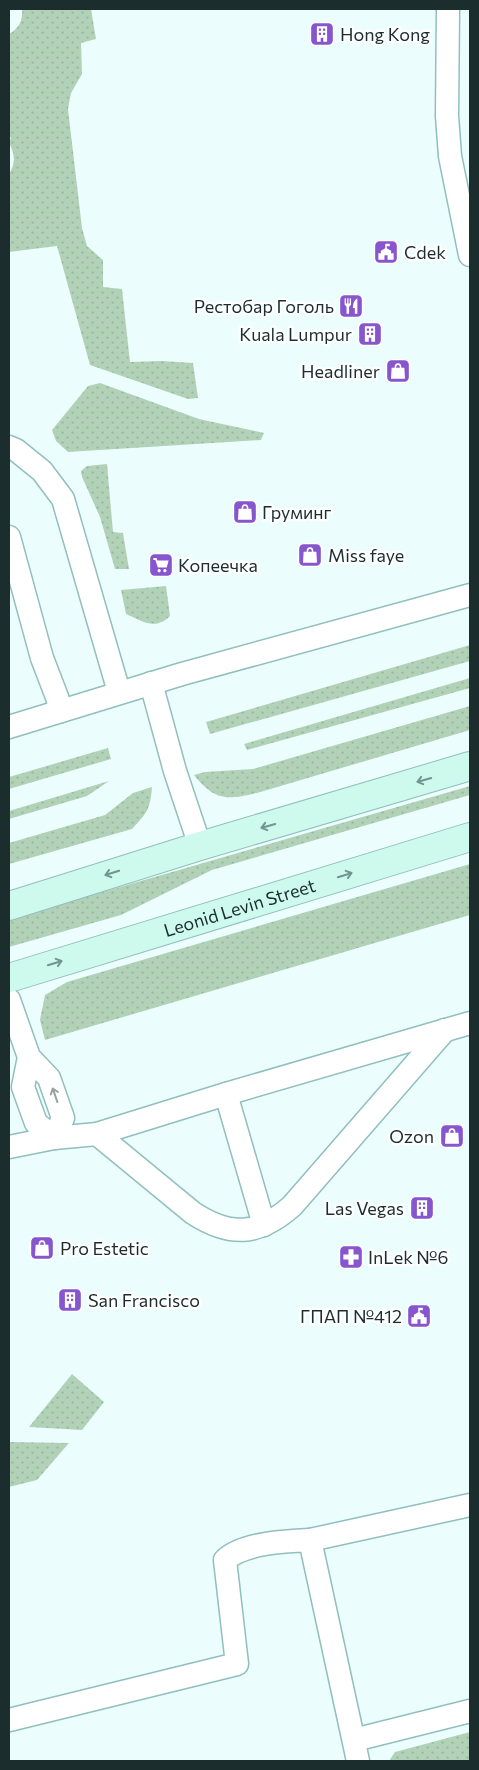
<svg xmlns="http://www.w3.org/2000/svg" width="479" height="1770" viewBox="0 0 479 1770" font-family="Commissioner,sans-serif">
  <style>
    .grass { fill: url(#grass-dots) }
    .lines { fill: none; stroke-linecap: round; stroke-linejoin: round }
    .lane-casing { stroke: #91bfbd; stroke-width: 25 }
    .secondary-casing { stroke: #91bfbd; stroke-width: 30 }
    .lane { stroke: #fff; stroke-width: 22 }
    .secondary { stroke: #cefaee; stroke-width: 28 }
    .oneway { stroke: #74948e }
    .oneway2 { stroke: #98a1a0 }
    .labels { text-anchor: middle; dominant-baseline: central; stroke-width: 4.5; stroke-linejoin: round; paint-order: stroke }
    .poi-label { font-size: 18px; fill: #1b2e2d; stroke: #fff; text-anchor: start }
    .street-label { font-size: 18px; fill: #1b2e2d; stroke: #fff }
  </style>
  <defs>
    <pattern id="grass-dots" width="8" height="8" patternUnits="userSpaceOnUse" patternTransform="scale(1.25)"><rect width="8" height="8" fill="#b2d2b8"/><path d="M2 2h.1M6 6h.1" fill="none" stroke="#98b59e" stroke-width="1.8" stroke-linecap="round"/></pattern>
  </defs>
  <rect width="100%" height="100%" fill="#ebfefd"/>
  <!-- grass -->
  <g class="grass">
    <path d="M22 9H91L96 39 81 43 82 74 71 93 68 109 82 228 87 246 103 260V287L122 289 130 362 162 361 193 363 198 398 188 399 90 365 57 246 9 252V174C16 163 15 154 9 143L11 138 9 136V34C19 28 23 21 22 9Z"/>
    <path d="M100 383 199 419 264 433 261 440 68 452 56 441 52 430 88 386Z"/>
    <path d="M107 464 113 532 123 533 129 569H115L100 517 82 477 81 471 87 466Z"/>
    <path d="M166 586 170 616C155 631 142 621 126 614L121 590Z"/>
    <path d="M470 645V661L210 734 206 722Z"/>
    <path d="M470 678V688L247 750 244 744Z"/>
    <path d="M470 706V730L257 793C226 800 215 801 194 775L205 772 253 769Z"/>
    <path d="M108 748 111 759 9 789V777Z"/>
    <path d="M109 781 87 796 9 819V811Z"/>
    <path d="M470 786V795L212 870 121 915 9 947V919Z"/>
    <path d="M152 787C150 809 148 812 132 829L9 864V843L105 815 133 793Z"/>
    <path d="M470 864V915L45 1040 40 1020 45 995 67 982Z"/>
    <path d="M72 1374 104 1402 82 1430 29 1427Z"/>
    <path d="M9 1442 69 1443 37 1480 9 1487Z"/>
    <path d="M470 1732V1761H389L395 1752Z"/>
  </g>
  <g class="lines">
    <defs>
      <g id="lane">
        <path d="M448 9 447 116 450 156 470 255"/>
        <path d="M9 447 16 450 42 471 63 499 119 692"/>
        <path d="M9 537 42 658 57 697 61 711"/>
        <path d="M151 683 175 771 200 846"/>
        <path d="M9 727 182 674 470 595"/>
        <path d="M9 1000 29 1057 49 1078 63 1118 54 1138 36 1123 23 1087 29 1057"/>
        <path d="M226 1094 264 1225"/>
        <path d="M97 1134 193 1213C230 1237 258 1236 292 1206L445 1030"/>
        <path d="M9 1147 54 1138 97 1134 226 1094 470 1023"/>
        <path d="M310 1540 470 1505"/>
        <path d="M9 1720 237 1664 225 1560C243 1543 286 1541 310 1540L358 1761"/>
        <path d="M354 1740 470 1711"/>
      </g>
      <g id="secondary">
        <path d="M9 906 200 846 470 766"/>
        <path id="s1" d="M9 978 470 837"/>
      </g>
    </defs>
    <!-- lane casing -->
    <use href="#lane" class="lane-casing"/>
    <!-- secondary casing -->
    <use href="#secondary" class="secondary-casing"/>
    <!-- lane -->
    <use href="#lane" class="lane"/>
    <!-- secondary -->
    <use href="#secondary" class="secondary"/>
  </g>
  <!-- one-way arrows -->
  <defs><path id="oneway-shaft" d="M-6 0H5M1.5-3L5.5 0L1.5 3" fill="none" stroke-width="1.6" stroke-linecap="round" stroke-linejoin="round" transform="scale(1.25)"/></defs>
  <g class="oneway">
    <use href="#oneway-shaft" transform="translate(424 780) rotate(164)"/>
    <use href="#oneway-shaft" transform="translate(268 826) rotate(164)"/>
    <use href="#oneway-shaft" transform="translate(112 873) rotate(163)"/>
    <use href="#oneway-shaft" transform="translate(345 875) rotate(-17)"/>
    <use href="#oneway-shaft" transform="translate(55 963) rotate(-17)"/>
  </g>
  <use class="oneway2" href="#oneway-shaft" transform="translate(55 1095) rotate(-109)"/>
  <!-- icons -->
  <defs>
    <symbol id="building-square" viewBox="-11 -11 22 22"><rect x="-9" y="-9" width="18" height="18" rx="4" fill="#8755cd" stroke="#fff"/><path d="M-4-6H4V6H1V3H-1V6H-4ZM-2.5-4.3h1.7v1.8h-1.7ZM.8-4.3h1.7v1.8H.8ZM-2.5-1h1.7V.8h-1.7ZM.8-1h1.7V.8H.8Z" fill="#fff"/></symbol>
    <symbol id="civic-square" viewBox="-11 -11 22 22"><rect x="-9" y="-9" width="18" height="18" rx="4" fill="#8755cd" stroke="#fff"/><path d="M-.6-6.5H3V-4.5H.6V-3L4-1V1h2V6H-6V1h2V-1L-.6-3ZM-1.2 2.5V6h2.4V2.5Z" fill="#fff"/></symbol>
    <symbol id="restaurant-square" viewBox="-11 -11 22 22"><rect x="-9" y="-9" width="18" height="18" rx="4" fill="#8755cd" stroke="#fff"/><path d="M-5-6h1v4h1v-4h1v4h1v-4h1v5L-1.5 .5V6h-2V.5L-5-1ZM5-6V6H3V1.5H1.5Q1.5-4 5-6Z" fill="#fff"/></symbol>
    <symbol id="shop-square" viewBox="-11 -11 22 22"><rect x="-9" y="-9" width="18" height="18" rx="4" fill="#8755cd" stroke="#fff"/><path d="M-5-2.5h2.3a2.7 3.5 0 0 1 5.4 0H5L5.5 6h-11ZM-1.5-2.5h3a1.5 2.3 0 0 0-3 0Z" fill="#fff"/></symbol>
    <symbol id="supermarket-square" viewBox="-11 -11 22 22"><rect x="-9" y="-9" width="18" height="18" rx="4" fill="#8755cd" stroke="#fff"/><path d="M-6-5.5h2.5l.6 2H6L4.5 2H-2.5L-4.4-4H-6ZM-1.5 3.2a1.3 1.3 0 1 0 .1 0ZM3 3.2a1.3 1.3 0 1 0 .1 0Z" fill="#fff"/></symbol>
    <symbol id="pharmacy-square" viewBox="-11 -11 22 22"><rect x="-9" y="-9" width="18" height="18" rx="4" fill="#8755cd" stroke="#fff"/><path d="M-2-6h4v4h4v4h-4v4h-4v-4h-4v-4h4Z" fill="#fff"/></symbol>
  </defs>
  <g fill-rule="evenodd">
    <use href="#building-square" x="308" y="20" width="28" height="28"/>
    <use href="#civic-square" x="372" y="238" width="28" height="28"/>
    <use href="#restaurant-square" x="337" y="292" width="28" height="28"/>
    <use href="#building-square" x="356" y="320" width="28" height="28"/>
    <use href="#shop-square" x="384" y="357" width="28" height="28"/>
    <use href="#shop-square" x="231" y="498" width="28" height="28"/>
    <use href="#shop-square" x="296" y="541" width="28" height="28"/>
    <use href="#supermarket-square" x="147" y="551" width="28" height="28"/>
    <use href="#shop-square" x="438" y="1122" width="28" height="28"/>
    <use href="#building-square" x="408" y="1194" width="28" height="28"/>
    <use href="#shop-square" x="28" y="1234" width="28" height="28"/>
    <use href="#pharmacy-square" x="337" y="1243" width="28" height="28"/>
    <use href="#building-square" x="56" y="1286" width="28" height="28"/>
    <use href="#civic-square" x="405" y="1302" width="28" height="28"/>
  </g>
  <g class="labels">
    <!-- poi labels -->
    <g class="poi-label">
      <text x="340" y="34">Hong Kong</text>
      <text x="404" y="252">Cdek</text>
      <text x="334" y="306" text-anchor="end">Рестобар Гоголь</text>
      <text x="352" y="334" text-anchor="end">Kuala Lumpur</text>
      <text x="380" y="371" text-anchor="end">Headliner</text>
      <text x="262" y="512">Груминг</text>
      <text x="328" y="555">Miss faye</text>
      <text x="178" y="565">Копеечка</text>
      <text x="434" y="1136" text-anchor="end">Ozon</text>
      <text x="404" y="1208" text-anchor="end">Las Vegas</text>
      <text x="60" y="1248">Pro Estetic</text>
      <text x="368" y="1257">InLek №6</text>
      <text x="88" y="1300">San Francisco</text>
      <text x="402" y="1316" text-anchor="end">ГПАП №412</text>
    </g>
    <!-- street labels -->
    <g class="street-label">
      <text stroke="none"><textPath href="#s1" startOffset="241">Leonid Levin Street</textPath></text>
    </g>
  </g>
  <!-- border -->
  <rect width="479" height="1770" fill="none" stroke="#1b2e2d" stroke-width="20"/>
</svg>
